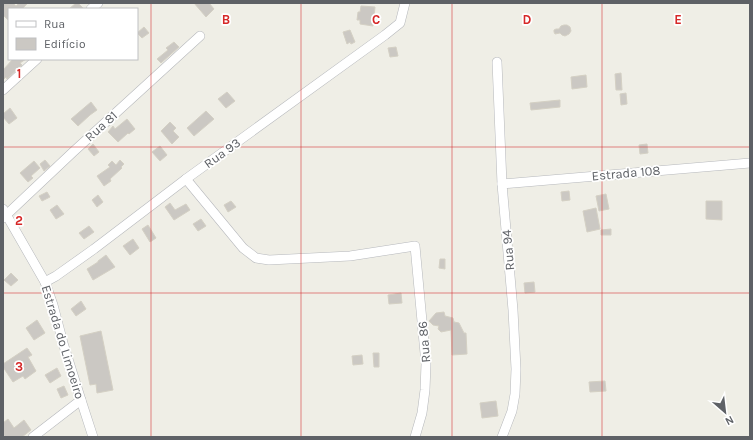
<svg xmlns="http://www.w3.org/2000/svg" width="753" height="440" viewBox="0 0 753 440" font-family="Karla,sans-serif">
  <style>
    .building { fill: #cbc8c3; stroke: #d4d0c4 }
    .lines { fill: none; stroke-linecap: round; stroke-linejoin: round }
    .minor-casing { stroke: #b6b8bc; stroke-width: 10 }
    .minor { stroke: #fff; stroke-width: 9 }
    .grid { fill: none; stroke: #d62828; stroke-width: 1; stroke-opacity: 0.55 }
    .labels { text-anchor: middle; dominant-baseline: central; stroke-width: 3.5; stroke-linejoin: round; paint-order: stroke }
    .street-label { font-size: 13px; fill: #5e6166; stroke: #fff }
    .grid-label { font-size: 13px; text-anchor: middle; font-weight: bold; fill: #d62828; stroke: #fff; stroke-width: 3.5; stroke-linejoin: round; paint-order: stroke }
  </style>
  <rect width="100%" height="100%" fill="#efeee6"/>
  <!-- building -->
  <g class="building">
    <path d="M5 3H13L16 6 19 3H28L22 9H9V21L3 15V5Z"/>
    <path d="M76 3H78L84 9H69Z"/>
    <path d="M194 3H209L214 9 206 17Z"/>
    <path d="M361 6 375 7 373 26 360 24V20H357L358 12H360Z"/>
    <path d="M564 25H567L570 27 571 31 569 34 565 36 562 35 560 33 555 34 554 32V30L556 29H559L561 26Z"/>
    <path d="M144 27 149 33 142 38 137 33Z"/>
    <path d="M350 30 355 42 351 44 350 42 347 44 343 32Z"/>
    <path d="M174 42 179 47 161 63 157 59 168 50 166 48Z"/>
    <path d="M396 47 398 56 390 57 388 48Z"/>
    <path d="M13 59H26L20 63 22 65 7 79 6 77 3 80V70Z"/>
    <path d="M621 73 622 90H616L615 74Z"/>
    <path d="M586 75 587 87 572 89 571 77Z"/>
    <path d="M227 92 235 101 226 108 218 99Z"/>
    <path d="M626 93 627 104 621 105 620 94Z"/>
    <path d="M560 100V107L531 110 530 103Z"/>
    <path d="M91 102 97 110 90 115 78 126 71 119Z"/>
    <path d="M10 108 17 118 9 124 3 117V114Z"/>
    <path d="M206 111 214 119 194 136 187 128Z"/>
    <path d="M127 119 135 129 129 134 128 133 118 142 108 132 113 126 115 129Z"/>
    <path d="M170 122 176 128 173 131 179 137 172 144 161 131Z"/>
    <path d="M93 144 99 152 94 156 88 149Z"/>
    <path d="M647 144 648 153 640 154 639 145Z"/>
    <path d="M160 146 167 155 160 161 152 152Z"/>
    <path d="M45 160 50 166 44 171 40 164Z"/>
    <path d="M120 160 124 164 121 167 122 168 110 179 111 181 104 186 97 176 110 167 108 165 112 161 116 165Z"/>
    <path d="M34 161 40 168 31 176 33 178 28 182 20 173Z"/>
    <path d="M569 191 570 200 562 201 561 192Z"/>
    <path d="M47 192 50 197 42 201 39 196Z"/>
    <path d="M606 194 609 209 599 211 596 196Z"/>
    <path d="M98 195 103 202 97 207 92 200Z"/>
    <path d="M231 201 236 207 228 212 224 205Z"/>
    <path d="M706 201H722V220L706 219Z"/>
    <path d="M170 203 175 210 186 204 190 210 174 220 165 207Z"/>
    <path d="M57 205 64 214 56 219 50 210Z"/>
    <path d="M596 208 600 229 587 232 583 211Z"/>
    <path d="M201 219 206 226 198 231 193 224Z"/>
    <path d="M148 225 156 238 150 242 142 229Z"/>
    <path d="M89 226 94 232 84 239 79 233Z"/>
    <path d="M611 229V235H601V230Z"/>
    <path d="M133 239 139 248 130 255 123 246Z"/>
    <path d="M106 255 115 267 93 280 87 269 98 262V261Z"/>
    <path d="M440 259H445V269L439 268Z"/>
    <path d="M11 273 18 280 11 286 4 280Z"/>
    <path d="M534 282 535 292 525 293 524 283Z"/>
    <path d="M401 293 402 303 389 304 388 295Z"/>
    <path d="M81 301 86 309 76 316 71 309Z"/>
    <path d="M444 312 445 316 453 318 454 322 459 323 464 333H466L467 354 452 355 451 330 441 332 438 329 439 326 433 325 429 321 436 313Z"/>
    <path d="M37 320 45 333 34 340 26 328Z"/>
    <path d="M101 331 113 390 97 393 96 384 90 385 80 336Z"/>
    <path d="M27 348 32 355 28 357 36 371 25 379 23 376 13 382 3 367V364Z"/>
    <path d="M373 353H379V367H374Z"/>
    <path d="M362 355 363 364 353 365 352 356Z"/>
    <path d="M57 368 61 376 50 383 45 375Z"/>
    <path d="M605 381 606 391 590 392 589 382Z"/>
    <path d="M64 386 68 395 61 398 57 389Z"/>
    <path d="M496 401 498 416 482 418 480 403Z"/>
    <path d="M8 419 14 428 24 420 31 430 22 437H5L3 434V423Z"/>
  </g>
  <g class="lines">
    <defs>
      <g id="minor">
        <path d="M91 9 98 3"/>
        <path d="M497 62 502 184 513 310 516 369 515 394 512 411 502 437"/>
        <path d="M3 90 37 59"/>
        <path d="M186 179 243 248 256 258 269 260 350 256 415 246 426 364 425 390 422 413 415 437"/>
        <path d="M502 184 750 163"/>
        <path d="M3 209 45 282 53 305 63 343 81 400 93 437"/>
        <path d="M3 218 73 152 200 36"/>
        <path d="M45 282 56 276 94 249 186 179 385 35 400 23 405 3"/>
        <path d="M33 437 81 400"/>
      </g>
    </defs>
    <!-- minor casing -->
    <use href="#minor" class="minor-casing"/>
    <!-- minor -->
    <use href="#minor" class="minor"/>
  </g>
  <!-- grid -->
  <path class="grid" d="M151 3V437M301 3V437M452 3V437M602 3V437M3 147H750M3 293H750"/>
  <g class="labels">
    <!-- street labels -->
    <g class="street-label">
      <text transform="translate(101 126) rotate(-42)">Rua 81</text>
      <text transform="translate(222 153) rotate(-36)">Rua 93</text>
      <text transform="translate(626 173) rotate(-5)">Estrada 108</text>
      <text transform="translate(508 250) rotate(-95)">Rua 94</text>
      <text transform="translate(63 342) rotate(73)">Estrada do Limoeiro</text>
      <text transform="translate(424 342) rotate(-95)">Rua 86</text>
    </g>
  </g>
  <g class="grid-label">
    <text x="226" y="24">B</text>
    <text x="376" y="24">C</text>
    <text x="527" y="24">D</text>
    <text x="678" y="24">E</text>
    <text x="19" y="78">1</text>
    <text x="19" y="225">2</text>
    <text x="19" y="371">3</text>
  </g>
  <!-- border -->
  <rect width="753" height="440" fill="none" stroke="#5e6166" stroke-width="8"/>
  <!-- legend -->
  <rect x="8" y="8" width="130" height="52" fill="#ffffff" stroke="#bfc0c2"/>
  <rect x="16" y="21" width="20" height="6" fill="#ffffff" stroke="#bfc0c2"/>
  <text x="44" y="28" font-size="12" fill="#5e6166">Rua</text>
  <rect x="16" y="38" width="20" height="12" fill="#cbc8c3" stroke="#bfc0c2"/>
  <text x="44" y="48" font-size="12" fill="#5e6166">Edifício</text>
  <!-- north arrow -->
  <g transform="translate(725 412) rotate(152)" stroke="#ffffff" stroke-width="3" paint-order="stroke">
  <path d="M0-3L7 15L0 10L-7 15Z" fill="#5e6166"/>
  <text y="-6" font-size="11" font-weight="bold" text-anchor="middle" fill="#5e6166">N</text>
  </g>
</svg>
